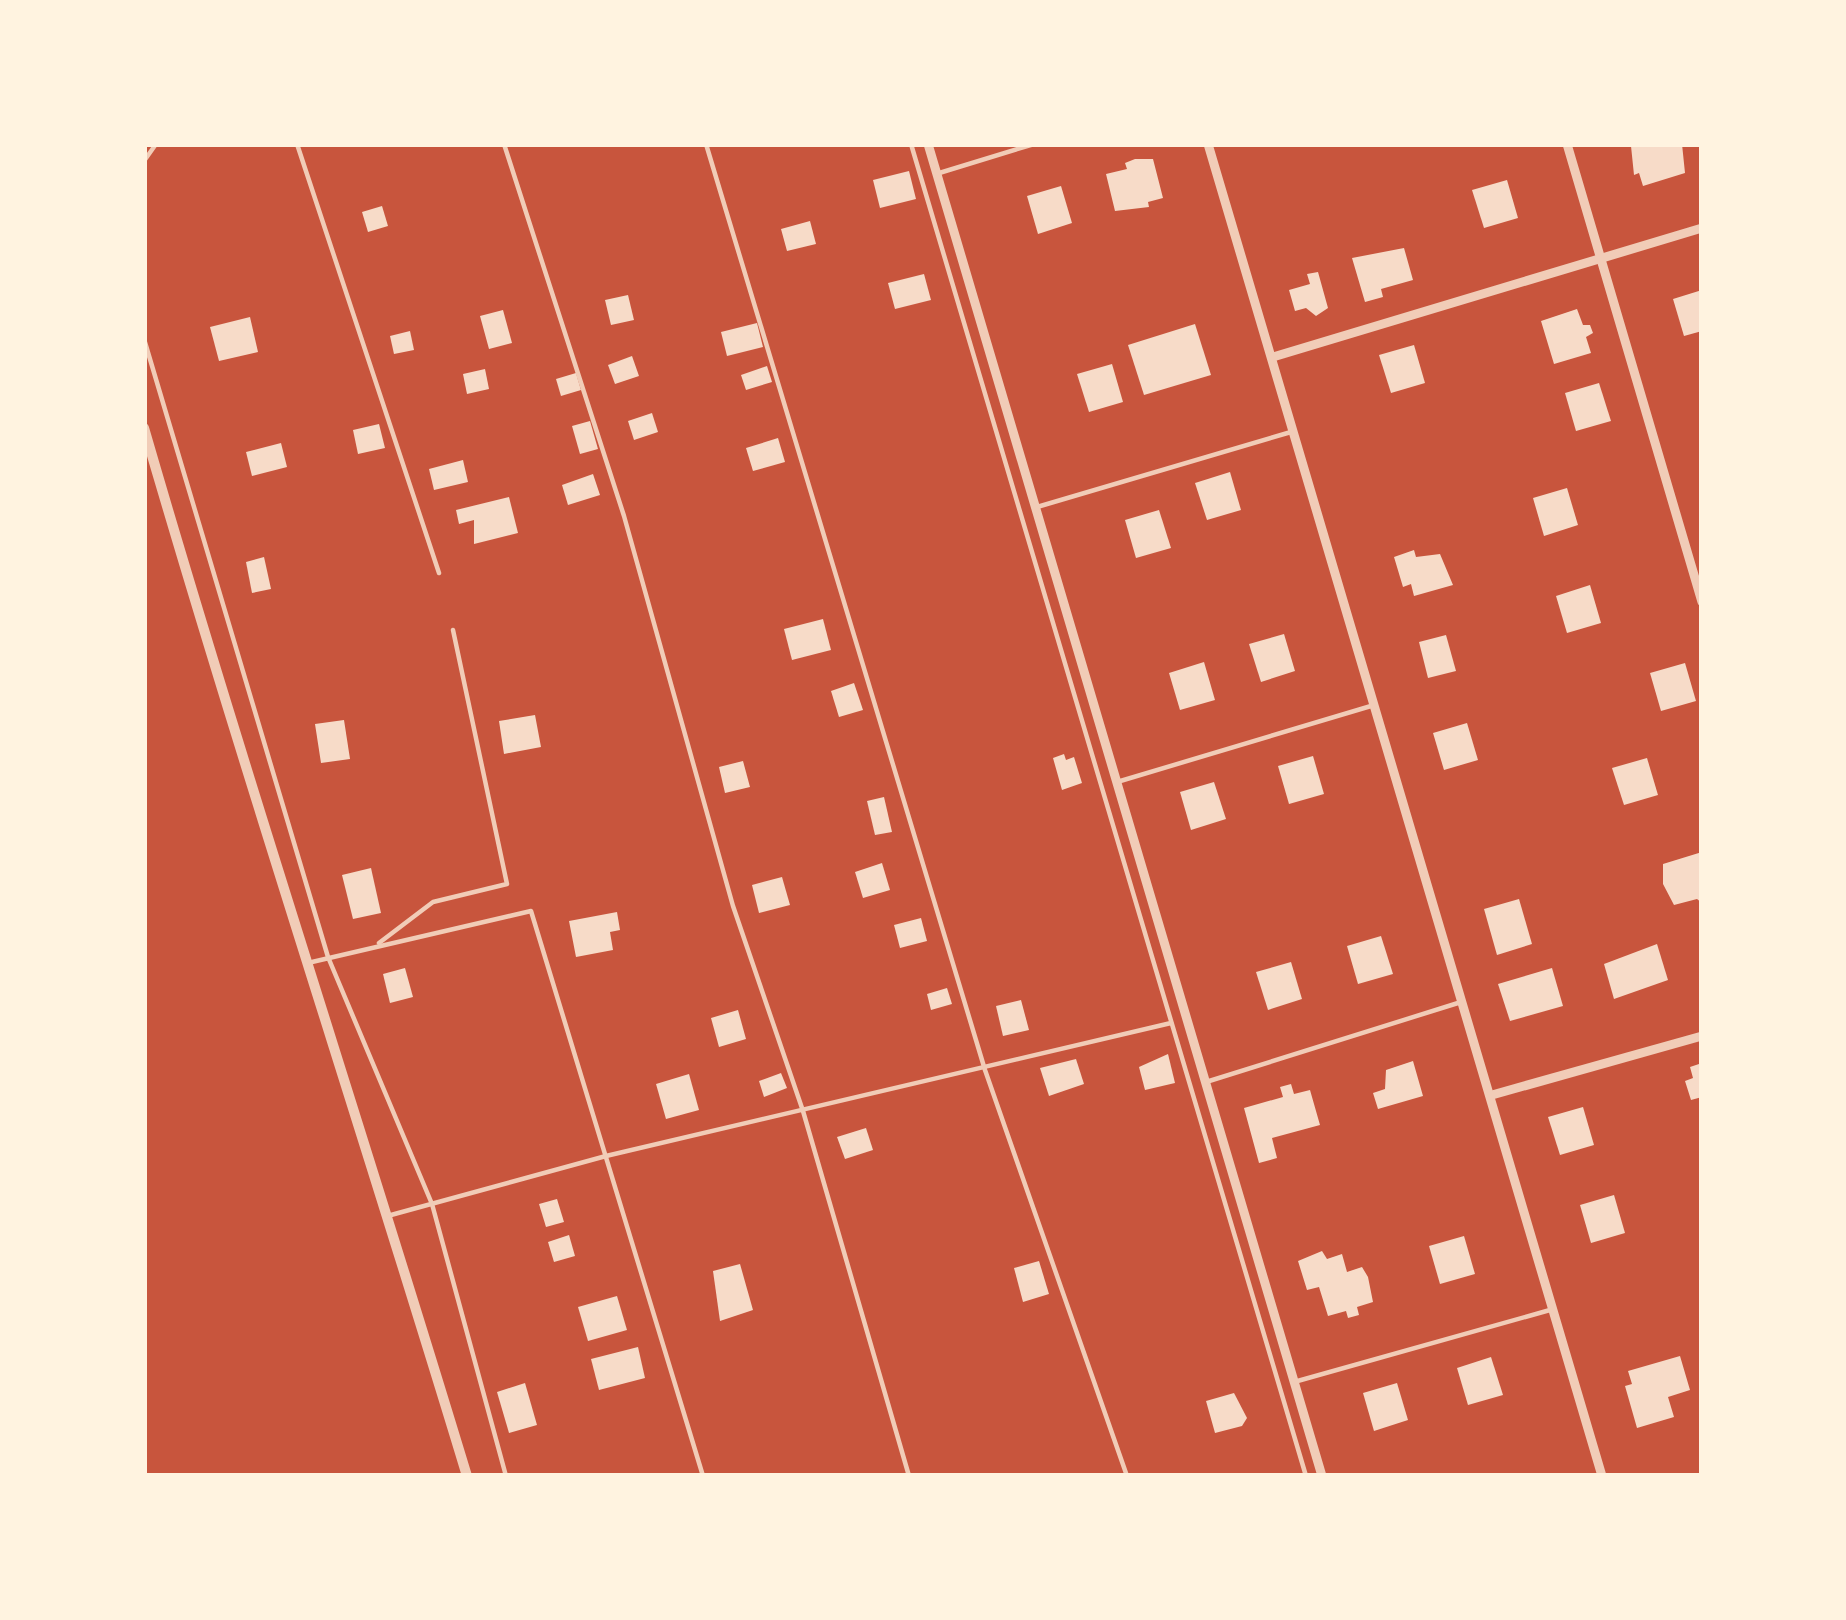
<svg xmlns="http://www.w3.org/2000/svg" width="1846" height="1620" viewBox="0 0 1846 1620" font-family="'PT Sans Narrow',sans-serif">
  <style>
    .building { fill: #f7dbc8 }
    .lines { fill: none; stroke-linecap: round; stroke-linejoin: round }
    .service { stroke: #f1ccb7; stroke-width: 4.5 }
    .minor { stroke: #f1ccb7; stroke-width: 9 }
    .tertiary { stroke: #f1ccb7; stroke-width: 10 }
  </style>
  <rect width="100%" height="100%" fill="#c8553d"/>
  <!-- building -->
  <g class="building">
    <path d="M1682 144 1685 173 1643 186 1639 173 1634 175 1631 146Z"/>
    <path d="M1135 159H1153L1163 198 1148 202 1149 207 1115 211 1106 174 1127 169 1125 163Z"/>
    <path d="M909 171 916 199 880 208 873 180Z"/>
    <path d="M1507 180 1518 218 1484 228 1472 190Z"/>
    <path d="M1061 186 1072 223 1038 234 1027 196Z"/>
    <path d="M382 206 388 226 368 232 362 212Z"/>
    <path d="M810 221 816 244 787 251 781 229Z"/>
    <path d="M1404 248 1413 280 1381 289 1383 297 1365 302 1352 258Z"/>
    <path d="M1318 272 1328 308 1316 316 1306 308 1295 311 1289 290 1310 284 1307 274Z"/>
    <path d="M924 274 931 300 895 309 888 283Z"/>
    <path d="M1702 290V331L1684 336 1673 299Z"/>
    <path d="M628 295 634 320 611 325 605 300Z"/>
    <path d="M1577 309 1583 325H1590L1593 333 1586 337 1591 353 1554 364 1541 321Z"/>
    <path d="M503 310 512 343 489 349 480 316Z"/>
    <path d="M250 317 258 352 219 361 210 327Z"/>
    <path d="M757 323 763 347 727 356 721 332Z"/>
    <path d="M1195 324 1211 375 1144 395 1128 345Z"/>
    <path d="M410 331 414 350 394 354 390 336Z"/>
    <path d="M1414 345 1425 383 1391 393 1379 355Z"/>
    <path d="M632 356 639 376 615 384 608 365Z"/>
    <path d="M1112 364 1123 402 1089 412 1077 374Z"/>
    <path d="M767 366 772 382 746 390 741 375Z"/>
    <path d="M485 369 489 389 467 394 463 374Z"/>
    <path d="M576 373 581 390 561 396 556 379Z"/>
    <path d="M1599 383 1611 421 1576 431 1565 393Z"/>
    <path d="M652 413 658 432 634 440 628 421Z"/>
    <path d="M590 421 598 449 580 454 572 426Z"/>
    <path d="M379 424 385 448 358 454 353 430Z"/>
    <path d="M778 438 785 462 753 471 746 448Z"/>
    <path d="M281 443 287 467 252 476 246 452Z"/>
    <path d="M463 460 468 482 434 490 429 469Z"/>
    <path d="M1230 472 1241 510 1207 520 1195 483Z"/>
    <path d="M593 474 600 495 568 505 562 485Z"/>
    <path d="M1567 488 1578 525 1544 536 1533 498Z"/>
    <path d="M509 497 518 533 474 544V520L459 524 456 510Z"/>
    <path d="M1159 510 1171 548 1136 558 1125 520Z"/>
    <path d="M1414 550 1416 557 1440 554 1453 585 1414 596 1411 584 1403 587 1394 557Z"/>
    <path d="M264 557 271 589 252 593 246 562Z"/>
    <path d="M1590 585 1601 623 1567 633 1556 596Z"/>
    <path d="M823 619 831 650 792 660 784 629Z"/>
    <path d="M1284 634 1295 671 1261 682 1249 644Z"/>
    <path d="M1446 635 1456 671 1428 678 1419 642Z"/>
    <path d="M1204 662 1215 700 1180 710 1169 673Z"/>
    <path d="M1685 663 1696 701 1661 711 1650 673Z"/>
    <path d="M854 683 863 710 839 717 831 691Z"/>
    <path d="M535 715 541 747 504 754 499 721Z"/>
    <path d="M344 720 350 759 321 763 315 724Z"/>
    <path d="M1467 723 1478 760 1444 770 1433 733Z"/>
    <path d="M1064 754 1066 760 1074 757 1082 783 1062 790 1053 758Z"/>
    <path d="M1313 756 1324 794 1289 804 1278 766Z"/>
    <path d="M1647 758 1658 795 1624 805 1612 768Z"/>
    <path d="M743 761 750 787 725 793 719 767Z"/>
    <path d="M1214 782 1226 819 1191 830 1180 792Z"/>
    <path d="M884 797 892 832 875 835 867 801Z"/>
    <path d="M1702 852V903L1697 899 1674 905 1663 884V864Z"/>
    <path d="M882 863 890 890 863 898 855 872Z"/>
    <path d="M371 868 381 913 353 919 342 875Z"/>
    <path d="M782 877 790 905 759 913 752 885Z"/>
    <path d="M1519 899 1532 944 1497 955 1484 909Z"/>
    <path d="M617 912 620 930 610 932 613 950 576 957 569 921Z"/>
    <path d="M921 918 927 941 900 948 894 925Z"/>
    <path d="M1381 936 1393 974 1358 984 1347 946Z"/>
    <path d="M1657 944 1668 980 1614 999 1604 964Z"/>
    <path d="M1291 962 1302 999 1268 1010 1256 972Z"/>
    <path d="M405 968 413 997 390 1003 383 974Z"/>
    <path d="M1552 968 1563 1006 1510 1021 1498 984Z"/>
    <path d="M947 988 952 1004 931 1010 927 994Z"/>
    <path d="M1021 1000 1029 1030 1003 1036 996 1006Z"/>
    <path d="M738 1010 746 1039 719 1047 711 1018Z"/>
    <path d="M1168 1054 1175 1083 1145 1090 1139 1067Z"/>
    <path d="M1076 1059 1084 1084 1049 1096 1040 1068Z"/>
    <path d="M1413 1061 1423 1096 1378 1109 1373 1093 1385 1089 1386 1070Z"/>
    <path d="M1702 1063V1097L1691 1100 1685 1081 1693 1078 1690 1067Z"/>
    <path d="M781 1073 787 1088 764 1097 759 1081Z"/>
    <path d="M689 1074 699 1110 666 1119 656 1084Z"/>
    <path d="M1291 1084 1294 1094 1310 1090 1320 1125 1272 1138 1277 1158 1259 1163 1244 1108 1283 1097 1280 1087Z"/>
    <path d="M1583 1107 1594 1145 1560 1155 1548 1117Z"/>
    <path d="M866 1128 873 1150 845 1159 837 1137Z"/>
    <path d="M1614 1195 1625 1233 1591 1243 1580 1205Z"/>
    <path d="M557 1199 564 1222 546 1227 539 1204Z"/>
    <path d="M569 1235 575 1256 554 1262 548 1242Z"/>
    <path d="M1464 1236 1475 1274 1440 1284 1429 1246Z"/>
    <path d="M1322 1251 1327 1259 1342 1254 1347 1272 1362 1267 1368 1277 1373 1302 1357 1307 1359 1315 1348 1318 1346 1311 1328 1316 1319 1287 1307 1290 1298 1261Z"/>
    <path d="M1039 1261 1049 1294 1023 1302 1014 1268Z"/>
    <path d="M740 1264 753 1310 720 1321 713 1271Z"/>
    <path d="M617 1296 627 1330 588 1341 578 1307Z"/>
    <path d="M638 1347 645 1378 599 1390 591 1359Z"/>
    <path d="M1680 1356 1690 1390 1668 1397 1674 1417 1637 1428 1625 1386 1632 1384 1628 1371Z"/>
    <path d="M1491 1357 1503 1395 1468 1405 1457 1368Z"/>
    <path d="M525 1383 537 1425 509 1433 497 1392Z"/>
    <path d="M1397 1383 1408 1420 1374 1431 1363 1393Z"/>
    <path d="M1234 1393 1247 1418 1242 1426 1215 1433 1206 1401Z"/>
  </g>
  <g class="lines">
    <!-- service -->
    <g class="service">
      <path d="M297 144 439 573"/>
      <path d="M504 144 624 516 733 906 803 1111 909 1476"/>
      <path d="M706 144 985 1070 1127 1476"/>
      <path d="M911 144 1306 1476"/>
      <path d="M144 161 156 144"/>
      <path d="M936 174 1034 144"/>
      <path d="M144 339 328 957 432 1204 506 1476"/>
      <path d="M1037 507 1291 432"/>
      <path d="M1117 782 1371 706"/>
      <path d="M379 943 433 902 507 884 453 630"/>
      <path d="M312 962 531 911 703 1476"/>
      <path d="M1206 1082 1458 1003"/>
      <path d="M391 1215 606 1156 1171 1023"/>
      <path d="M1294 1382 1550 1310"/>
    </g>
    <!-- minor -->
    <g class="minor">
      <path d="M928 144 1322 1476"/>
      <path d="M1208 144 1602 1476"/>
      <path d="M1567 144 1702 602"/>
      <path d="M1273 357 1702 228"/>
      <path d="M1492 1095 1702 1036"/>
    </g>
    <!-- tertiary -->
    <path class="tertiary" d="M144 428C246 779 361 1126 467 1476"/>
  </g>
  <!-- border -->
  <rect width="1846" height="1620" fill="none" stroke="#fff3e0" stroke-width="294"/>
</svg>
